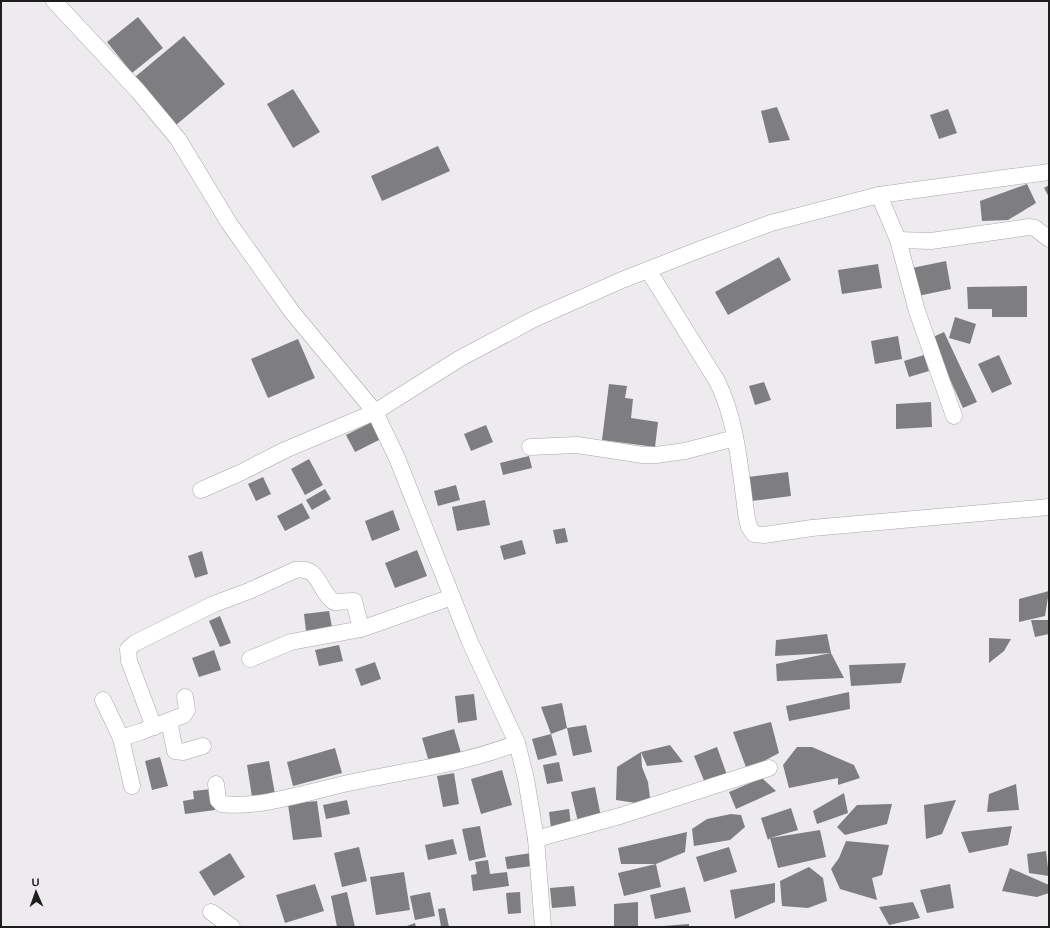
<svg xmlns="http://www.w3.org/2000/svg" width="1050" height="928" viewBox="0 0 1050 928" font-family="Arial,sans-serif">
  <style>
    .building { fill: #7e7d7f }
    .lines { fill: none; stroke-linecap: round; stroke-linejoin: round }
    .street-casing { stroke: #a8a7a9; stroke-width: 17 }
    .street { stroke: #fff; stroke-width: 16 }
  </style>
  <rect width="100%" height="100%" fill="#edebee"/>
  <!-- building -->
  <g class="building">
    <path d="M138 17 163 48 132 73 107 42Z"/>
    <path d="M184 36 225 84 176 125 135 77Z"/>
    <path d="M293 89 320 132 293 148 267 104Z"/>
    <path d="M777 107 790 140 769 143 761 111Z"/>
    <path d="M948 109 957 133 939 139 930 115Z"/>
    <path d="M438 146 450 171 382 201 371 176Z"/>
    <path d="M1027 184 1036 203 1008 220 982 221 980 201Z"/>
    <path d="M1049 185V197L1044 188Z"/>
    <path d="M779 257 791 280 728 315 715 292Z"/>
    <path d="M946 261 951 289 918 296 912 268Z"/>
    <path d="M878 264 882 288 842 294 838 270Z"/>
    <path d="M1027 286V317H992V309H968L967 287Z"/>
    <path d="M955 317 976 324 970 344 949 338Z"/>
    <path d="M944 332 977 402 963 408 931 338Z"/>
    <path d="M898 336 902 359 875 364 871 341Z"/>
    <path d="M298 339 315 378 268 398 251 359Z"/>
    <path d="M924 355 929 371 909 377 904 361Z"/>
    <path d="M999 355 1012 384 992 393 978 364Z"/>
    <path d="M764 382 771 400 755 405 749 386Z"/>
    <path d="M609 384 627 386 625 398 633 399 631 418 658 422 655 447 602 440Z"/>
    <path d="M931 402 932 427 896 429V404Z"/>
    <path d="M372 422 381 439 355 452 346 435Z"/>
    <path d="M486 425 493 442 471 451 464 434Z"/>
    <path d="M529 456 532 468 503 475 500 463Z"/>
    <path d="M309 459 323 485 305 495 291 469Z"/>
    <path d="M788 472 791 496 751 501 748 477Z"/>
    <path d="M263 477 271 494 256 501 248 484Z"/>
    <path d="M456 485 460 500 438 506 434 491Z"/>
    <path d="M325 489 331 499 312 510 306 500Z"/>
    <path d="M485 500 490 525 457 531 452 507Z"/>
    <path d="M302 503 310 518 285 531 277 516Z"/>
    <path d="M393 510 400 530 372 541 365 521Z"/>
    <path d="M565 528 568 542 556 544 553 530Z"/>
    <path d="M522 540 526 554 504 560 500 546Z"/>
    <path d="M417 550 427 576 395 588 385 563Z"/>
    <path d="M202 551 208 574 195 578 188 556Z"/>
    <path d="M1049 591 1045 616 1019 622V599Z"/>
    <path d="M329 611 332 627 306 631 304 614Z"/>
    <path d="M220 616 231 643 220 647 209 621Z"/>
    <path d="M1031 620H1049V634L1035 637Z"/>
    <path d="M827 634 831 653 775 656 776 640Z"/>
    <path d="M989 638 1011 639 1004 651 989 663Z"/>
    <path d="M339 645 343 661 319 666 315 650Z"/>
    <path d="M214 650 221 670 199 677 192 658Z"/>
    <path d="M831 653 844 678 777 681 776 664Z"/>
    <path d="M375 662 381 679 361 686 355 669Z"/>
    <path d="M906 663 901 683 851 686 849 665Z"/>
    <path d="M849 692 850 709 789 721 786 706Z"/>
    <path d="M474 694 477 720 458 723 455 696Z"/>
    <path d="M562 703 567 728 551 734 541 707Z"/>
    <path d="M771 722 779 753 747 770 733 732Z"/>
    <path d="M586 725 592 752 573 756 567 728Z"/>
    <path d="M454 729 461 753 429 762 422 738Z"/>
    <path d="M551 734 557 755 538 760 532 739Z"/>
    <path d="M670 745 683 762 647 766 641 752Z"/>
    <path d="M717 747 727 775 705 783 694 756Z"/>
    <path d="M797 747H812L854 765 860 778 838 785V778L789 788 783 765Z"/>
    <path d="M335 748 342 773 293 786 287 762Z"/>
    <path d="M641 752 642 767 648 782 650 798 636 803 616 800 617 767Z"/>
    <path d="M160 757 168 786 152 790 145 761Z"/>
    <path d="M269 761 275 794 252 797 247 765Z"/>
    <path d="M559 762 563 781 547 784 543 765Z"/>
    <path d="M502 770 512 805 481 814 471 779Z"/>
    <path d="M454 773 459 804 443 807 437 776Z"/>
    <path d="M762 778 776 791 736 809 729 792Z"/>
    <path d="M1016 784 1019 810 987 812 989 794Z"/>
    <path d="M595 787 601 817 578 822 571 792Z"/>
    <path d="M212 789 215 810 185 814 183 801 194 799 193 791Z"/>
    <path d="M844 793 848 813 817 824 813 811Z"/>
    <path d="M347 800 350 814 326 819 323 805Z"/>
    <path d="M956 800 942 834 926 839 924 805Z"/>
    <path d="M317 801 322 837 293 840 288 804Z"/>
    <path d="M892 804 887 824 845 835 837 827 857 805Z"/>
    <path d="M791 808 798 830 770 838 820 830 826 857 778 868 770 838 768 840 761 818Z"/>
    <path d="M569 809 571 825 551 828 549 812Z"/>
    <path d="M731 814 741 815 745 827 730 840 694 846 692 829 707 819Z"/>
    <path d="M480 826 486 857 469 861 462 829Z"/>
    <path d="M1012 826 1008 845 969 853 961 832Z"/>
    <path d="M687 832 685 852 656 864H621L618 848Z"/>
    <path d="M453 839 457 854 428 860 425 845Z"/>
    <path d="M846 841 889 845 882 875 872 878 877 900 840 889 831 869 839 858Z"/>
    <path d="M359 847 367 881 342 887 334 853Z"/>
    <path d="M729 847 737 872 704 882 696 857Z"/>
    <path d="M1046 851 1049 876 1029 873 1027 854Z"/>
    <path d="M230 853 245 877 214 896 199 872Z"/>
    <path d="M531 853 532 866 507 869 505 857Z"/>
    <path d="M488 860 490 874 507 872 509 886 473 891 471 875 477 874 475 862Z"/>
    <path d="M656 864 661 887 624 896 618 873Z"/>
    <path d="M809 867 823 878 827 901 808 908 782 906 780 881Z"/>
    <path d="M1010 868 1049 885V893L1037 897 1002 891Z"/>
    <path d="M404 872 410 910 376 915 370 877Z"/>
    <path d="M775 883V902L735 919 730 890Z"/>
    <path d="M315 884 324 911 285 923 276 895Z"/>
    <path d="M950 884 954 908 927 913 920 890Z"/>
    <path d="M574 886 576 906 552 908 550 888Z"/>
    <path d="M685 887 691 912 655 919 650 895Z"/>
    <path d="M347 892 355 927H337L331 896Z"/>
    <path d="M430 892 435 916 415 920 410 896Z"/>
    <path d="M520 892 521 913 508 914 506 893Z"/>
    <path d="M638 902V927H614V904Z"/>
    <path d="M913 902 920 918 889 925 879 907Z"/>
    <path d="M445 908 449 927H441L438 909Z"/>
    <path d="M415 923 416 927H404Z"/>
    <path d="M689 924V927H663V926Z"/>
  </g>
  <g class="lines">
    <defs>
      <g id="street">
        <path d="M54 1 138 91 178 139 229 223 292 312 375 412 397 458 470 642 517 743 526 779 536 839 543 927"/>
        <path d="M879 195 898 240 917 311 954 416"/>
        <path d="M898 240 931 241 1029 227 1035 228 1049 239"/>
        <path d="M648 270 717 381C738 423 740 473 747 519L749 527 754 534 764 535 812 528 1049 507"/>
        <path d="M530 447 577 445 643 455H656L685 451 735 438"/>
        <path d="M201 490 242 472 285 450 375 412 459 359 534 319 622 280 701 249 771 223 879 195 1049 172"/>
        <path d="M250 659 291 642 361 629 452 597"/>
        <path d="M103 700 121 738 132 786"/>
        <path d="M169 721 175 751 183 752 203 746"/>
        <path d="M154 727 129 661 128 649 135 643 214 604 249 591 295 570C321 566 317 590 334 602L354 601 361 629"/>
        <path d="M121 738 140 732 184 715 187 710 185 697"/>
        <path d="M216 784 218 800 222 804C261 809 314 790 353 782 409 770 464 764 517 743"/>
        <path d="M536 839 620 816 769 768"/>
        <path d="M211 912 232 927"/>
      </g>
    </defs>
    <!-- street casing -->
    <use href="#street" class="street-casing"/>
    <!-- street -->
    <use href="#street" class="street"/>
  </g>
  <!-- border -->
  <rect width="1050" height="928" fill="none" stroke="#1f1e1f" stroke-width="4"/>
  <!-- north arrow -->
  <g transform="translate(36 892) rotate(358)" stroke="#edebee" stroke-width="3" paint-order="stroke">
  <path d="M0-3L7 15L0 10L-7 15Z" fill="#1f1e1f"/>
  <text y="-6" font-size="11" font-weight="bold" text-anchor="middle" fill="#1f1e1f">U</text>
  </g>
</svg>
